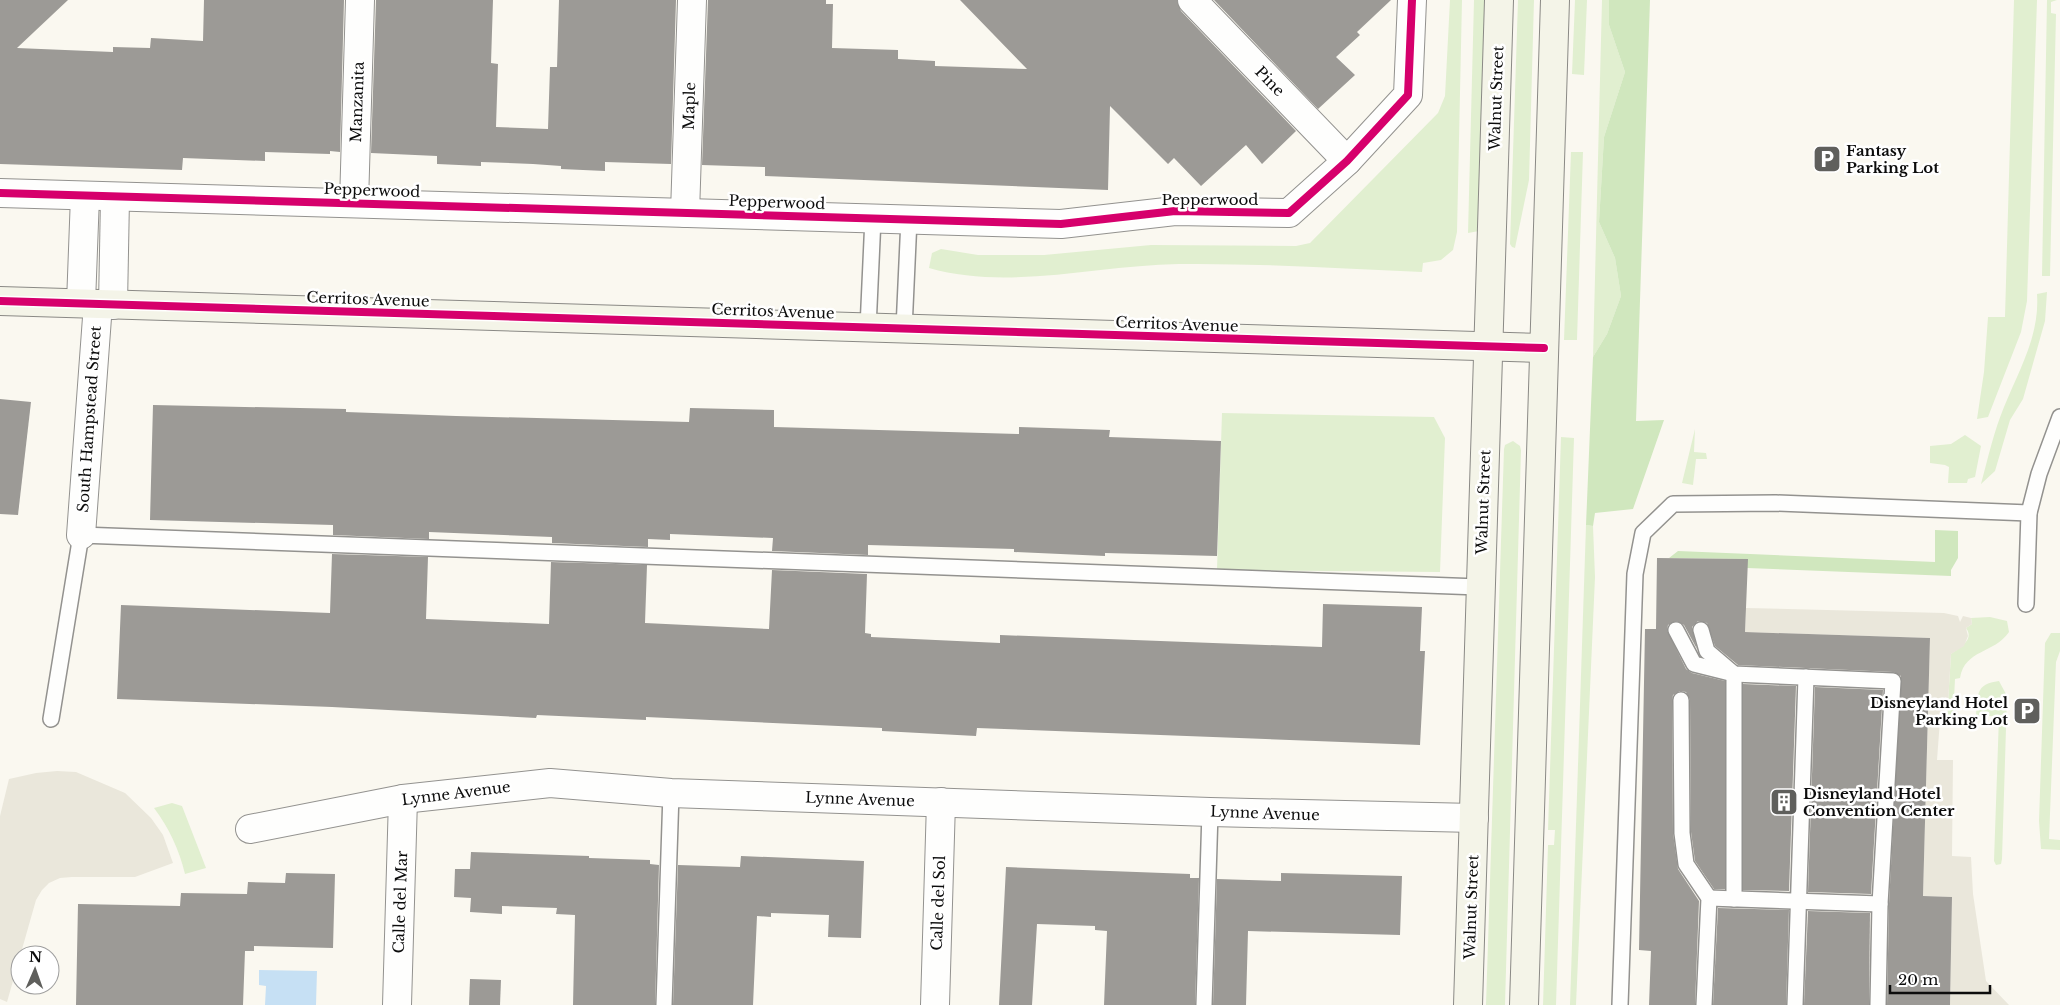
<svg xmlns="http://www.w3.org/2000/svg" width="2060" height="1005" viewBox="0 0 2060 1005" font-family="'Libre Baskerville',serif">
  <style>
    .green { fill: #e1efd0 }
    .forest { fill: #d0e7be }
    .plaza { fill: #eae7db }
    .water { fill: #c6e0f4 }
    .building { fill: #9c9a96 }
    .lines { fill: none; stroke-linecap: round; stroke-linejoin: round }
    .lane-casing { stroke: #93928f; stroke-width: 18 }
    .street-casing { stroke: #93928f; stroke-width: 30 }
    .secondary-casing { stroke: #8a8985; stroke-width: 30 }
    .lane { stroke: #fefefd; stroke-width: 15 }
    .street { stroke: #fefefd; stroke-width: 28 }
    .secondary { stroke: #f4f4e8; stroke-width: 28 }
    .cycleway-casing { stroke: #fff; stroke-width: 11 }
    .cycleway { stroke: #d6006c; stroke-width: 8 }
    .labels { text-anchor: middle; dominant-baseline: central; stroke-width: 5; stroke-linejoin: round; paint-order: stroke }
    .street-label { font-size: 15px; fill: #0c0c0c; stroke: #fff }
    .poi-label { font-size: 15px; font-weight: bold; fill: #0c0c0c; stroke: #fff; text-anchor: start }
  </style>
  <rect width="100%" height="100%" fill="#faf8f0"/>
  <!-- green -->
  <g class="green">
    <path d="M1450 0H1462L1457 232 1453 250 1441 260 1423 263 1422 272C1341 269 1260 263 1179 264 1098 265 1009 291 929 268L932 253 941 249 978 255H1044L1151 245 1296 246 1310 243 1438 113 1445 96Z"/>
    <path d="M1474 0H1486L1479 231 1468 233Z"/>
    <path d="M1518 0H1534L1529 180 1515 248 1512 247 1510 244Z"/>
    <path d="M1575 0H1587L1584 75 1572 74Z"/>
    <path d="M1602 0H1609V25L1625 72 1604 137 1599 222 1615 258 1621 296 1607 334 1593 357Z"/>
    <path d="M2014 0H2037L2027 301 2021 332 1988 417 1977 419 1984 372 1988 317H2005Z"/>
    <path d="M2047 0H2057L2051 2V13L2056 14 2050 276H2042Z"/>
    <path d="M1571 152H1583L1577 340H1564Z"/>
    <path d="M2047 292 2045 321 2023 399 2010 420 1995 471 1981 484C1988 458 1994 431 2004 407 2019 370 2040 335 2037 294Z"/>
    <path d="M1222 413 1434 417 1445 438 1440 572 1217 570Z"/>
    <path d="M1695 429 1694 452 1706 453 1707 459H1696L1693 485 1682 483Z"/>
    <path d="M1965 435 1981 446 1975 477 1968 479 1967 483H1948L1949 467 1945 465 1930 463V446L1951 444Z"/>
    <path d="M1561 437 1574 438 1556 1005H1543L1548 845H1554L1555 830H1548Z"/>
    <path d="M1513 441 1520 446 1521 450 1505 1005H1486L1504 449 1505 445Z"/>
    <path d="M1586 525 1593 526 1595 577 1576 1005H1570Z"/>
    <path d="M1990 617 2007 621 2009 632C1994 654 1965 649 1960 678L1955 679 1953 719H1947L1951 654C1959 648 1975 640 1966 628L1972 624 1971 618Z"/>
    <path d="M2051 633H2060V651L2056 662 2049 839 2060 840V850L2041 849 2039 821 2045 643Z"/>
    <path d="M1999 681 2007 696 2002 859 2001 864 1996 865 1994 861 1999 716H1976C1978 695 1975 684 1999 681Z"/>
    <path d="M172 803 182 806 206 868 185 874C179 849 169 828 154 808Z"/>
  </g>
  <!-- forest -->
  <g class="forest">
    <path d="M1609 0H1650L1636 421 1664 420 1633 509 1595 513 1593 526 1586 525 1593 357 1607 334 1621 296 1615 258 1599 222 1604 137 1625 72 1609 25Z"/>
    <path d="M1935 530 1958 531V558L1951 570V576L1747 568V559L1669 558 1678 551 1935 562Z"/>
  </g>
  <!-- plaza -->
  <g class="plaza">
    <path d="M1746 608 1944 613 1958 616 1960 622 1963 616 1971 618 1972 624 1966 628 1968 636 1964 646 1951 654 1947 719 1940 720 1937 760H1953L1952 856 1971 857 1973 894 1986 981 2009 1005H1950L1952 897 1923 896 1930 638 1745 632Z"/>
    <path d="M57 771 76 772 125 793 151 818 163 835 173 863 135 877H72L60 878 49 883 42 890 36 900 7 1002 0 999V816L9 779 36 773Z"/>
  </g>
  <!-- water -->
  <path class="water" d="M259 970 317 971 316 1005H265L266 986 259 985Z"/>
  <!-- building -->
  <g class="building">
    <path d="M0 0H68L17 48 113 52V47L150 48 151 38 203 41 204 0H344L340 152 330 151V154L265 152V161L183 158 182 170 0 164Z"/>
    <path d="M376 0H493L491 63 498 64 496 127 548 129 550 67H557L559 0H676L671 164 605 162V171L561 169V166L533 164 481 162V166L437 164V156L371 153Z"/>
    <path d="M708 0H826V4H833L832 48 898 50V59L935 61V66L1027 69 960 0H1177L1181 11 1296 131 1262 164 1246 145 1201 186 1174 158 1168 164 1110 106 1108 190 765 176V167L702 165Z"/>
    <path d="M1214 0H1391L1357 32 1360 35 1336 57 1355 75 1318 109Z"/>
    <path d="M0 399 31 402 18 515 0 514Z"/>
    <path d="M153 405 346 409V412L456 416 689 422 690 408 774 410V427L1019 434V427L1110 430 1109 437 1221 441 1217 556 1105 553V556L1014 552V549L868 545V555L772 551 773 538 670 534V540L648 539V547L552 543V537L429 532V539L333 535V525L150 520Z"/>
    <path d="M332 554 428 557 426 619 549 624 551 562 647 565 645 623 769 629 772 570 867 574 865 633 871 634V637L1000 643V635L1322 647 1323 604 1422 607 1420 651H1425L1420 745 977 728 976 736 882 731V728L646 717V720L537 715 536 718 332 707 117 699 121 605 330 613Z"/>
    <path d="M1657 558 1748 559 1745 632 1930 638 1923 896 1952 897 1950 1005H1887L1889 904 1901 676 1893 672 1738 665 1715 646 1707 623 1698 621 1692 627 1697 649 1684 625 1676 621 1668 625 1667 630 1686 669 1692 673 1725 681V889H1714L1695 861 1691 832 1690 700 1686 692 1680 691 1673 695 1672 700 1673 833 1678 869 1699 901 1695 1005H1649L1651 951 1639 950 1645 629H1656Z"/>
    <path d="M1743 684 1796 686 1789 891 1743 890Z"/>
    <path d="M1815 687 1883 690 1871 894 1808 892Z"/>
    <path d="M471 852 589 856V858L650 860V864L659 865 655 1005H573L575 915 556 914 557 908 502 906V914L470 912 471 898 454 897 455 869H470Z"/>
    <path d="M741 856 864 861 861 938 828 937 829 915 771 913V917L757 916 753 1005H673L678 865 740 867Z"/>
    <path d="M1006 867 1190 874V878H1199L1195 1005H1104L1107 931 1095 930V926L1037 924 1032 1005H999Z"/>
    <path d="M286 873 335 874 333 948 254 946V951H245L243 1005H76L78 904 180 906 181 893 247 894 248 882 285 883Z"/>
    <path d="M1281 873 1402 876 1400 935 1248 931 1246 1005H1213L1217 879 1281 881Z"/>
    <path d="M1718 908 1789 910 1786 1005H1713Z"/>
    <path d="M1808 911 1870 913 1869 1005H1804Z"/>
    <path d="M470 979 501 980 500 1005H469Z"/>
  </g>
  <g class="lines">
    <defs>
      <g id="lane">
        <path d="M868 328 873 218"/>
        <path d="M904 329 909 219"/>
        <path d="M2026 604 2029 513 2039 474 2060 417"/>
        <path d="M1676 630 1694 664 1734 674 1893 681 1880 904 1878 1005"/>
        <path d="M1701 630 1707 651 1734 674V899"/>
        <path d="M1681 700 1682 833 1686 864 1709 898 1704 1005"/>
        <path d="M51 719 81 535 1479 587"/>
        <path d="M1709 898 1880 904"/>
        <path d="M664 1005 671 793"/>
        <path d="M1204 1005 1210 812"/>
        <path d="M1620 1005 1635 574 1643 533 1673 504 1776 503 2029 513"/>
        <path d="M1795 1005 1806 677"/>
      </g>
      <g id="street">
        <path d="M1192 0 1347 161"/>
        <path d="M0 193 1061 224 1175 211 1289 213 1347 161 1408 95 1412 0"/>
        <path d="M354 203 360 0"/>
        <path d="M685 213 692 0"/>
        <path d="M81 303 85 196"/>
        <path d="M113 305 115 198"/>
        <path d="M81 535 98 304"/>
        <path d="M250 829 403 799 550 783 671 793 1210 812 1474 818"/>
        <path d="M397 1005 403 799"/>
        <path d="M935 1005 941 802"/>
      </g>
      <g id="secondary">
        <path d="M0 301 1544 348"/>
        <path d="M1468 1005 1499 0"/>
        <path d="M1524 1005 1555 0"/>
      </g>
    </defs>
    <!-- lane casing -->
    <use href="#lane" class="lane-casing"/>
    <!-- street casing -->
    <use href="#street" class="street-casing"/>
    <!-- secondary casing -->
    <use href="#secondary" class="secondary-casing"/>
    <!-- lane -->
    <use href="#lane" class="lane"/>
    <!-- street -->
    <use href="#street" class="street"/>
    <!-- secondary -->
    <use href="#secondary" class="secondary"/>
    <defs>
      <g id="cycleway">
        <path d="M0 193 1061 224 1175 211 1289 213 1347 161 1408 95 1412 0"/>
        <path d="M0 301 1544 348"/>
      </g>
    </defs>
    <!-- cycleway casing -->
    <use href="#cycleway" class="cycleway-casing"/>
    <!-- cycleway -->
    <use href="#cycleway" class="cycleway"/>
  </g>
  <!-- icons -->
  <defs>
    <symbol id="parking-square" viewBox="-11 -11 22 22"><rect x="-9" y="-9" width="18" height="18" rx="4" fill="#5f5f5c" stroke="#fff"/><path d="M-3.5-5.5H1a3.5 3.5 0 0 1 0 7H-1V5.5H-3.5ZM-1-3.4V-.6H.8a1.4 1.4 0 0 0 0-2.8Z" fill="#fff"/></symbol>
    <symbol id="building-square" viewBox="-11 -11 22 22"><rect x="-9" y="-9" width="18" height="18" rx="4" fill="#5f5f5c" stroke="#fff"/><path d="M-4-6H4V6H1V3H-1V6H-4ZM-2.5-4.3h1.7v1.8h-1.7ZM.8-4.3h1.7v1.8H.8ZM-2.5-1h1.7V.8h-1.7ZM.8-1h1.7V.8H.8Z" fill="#fff"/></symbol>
  </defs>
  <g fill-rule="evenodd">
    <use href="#parking-square" x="1811" y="143" width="32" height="32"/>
    <use href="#parking-square" x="2011" y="695" width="32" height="32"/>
    <use href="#building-square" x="1768" y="786" width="32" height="32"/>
  </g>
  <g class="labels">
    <!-- street labels -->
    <g class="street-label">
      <text transform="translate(1270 81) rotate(46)">Pine</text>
      <text transform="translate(1496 98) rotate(-88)">Walnut Street</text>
      <text transform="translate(357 102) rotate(-88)">Manzanita</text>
      <text transform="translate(689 106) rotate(-88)">Maple</text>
      <text transform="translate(372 190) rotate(2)">Pepperwood</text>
      <text x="1210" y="199">Pepperwood</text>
      <text transform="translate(777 202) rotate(2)">Pepperwood</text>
      <text transform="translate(368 299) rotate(2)">Cerritos Avenue</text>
      <text transform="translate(773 311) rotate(2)">Cerritos Avenue</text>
      <text transform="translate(1177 324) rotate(2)">Cerritos Avenue</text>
      <text transform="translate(89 419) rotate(-86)">South Hampstead Street</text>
      <text transform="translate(1483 502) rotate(-88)">Walnut Street</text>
      <text transform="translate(456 793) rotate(-7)">Lynne Avenue</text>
      <text transform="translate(860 799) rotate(2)">Lynne Avenue</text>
      <text transform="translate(1265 813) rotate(2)">Lynne Avenue</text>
      <text transform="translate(400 902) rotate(-88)">Calle del Mar</text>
      <text transform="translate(938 903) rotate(-88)">Calle del Sol</text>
      <text transform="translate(1471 907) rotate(-88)">Walnut Street</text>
    </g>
    <!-- poi labels -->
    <g class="poi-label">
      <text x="1846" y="150">Fantasy<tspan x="1846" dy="17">Parking Lot</tspan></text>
      <text x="2008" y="702" text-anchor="end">Disneyland Hotel<tspan x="2008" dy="17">Parking Lot</tspan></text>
      <text x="1803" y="793">Disneyland Hotel<tspan x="1803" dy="17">Convention Center</tspan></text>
    </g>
  </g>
  <!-- north arrow -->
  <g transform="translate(35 970) rotate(2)"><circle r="24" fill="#ffffff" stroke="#9e9e9e"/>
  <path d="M0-4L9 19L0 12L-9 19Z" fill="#5f5f5c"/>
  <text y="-8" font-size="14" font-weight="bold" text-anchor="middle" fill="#0c0c0c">N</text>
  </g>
  <!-- scale -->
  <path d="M1890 985v8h100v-8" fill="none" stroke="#0c0c0c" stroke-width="2.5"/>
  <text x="1898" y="985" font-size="15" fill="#0c0c0c" stroke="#ffffff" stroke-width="4" paint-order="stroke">20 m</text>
</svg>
